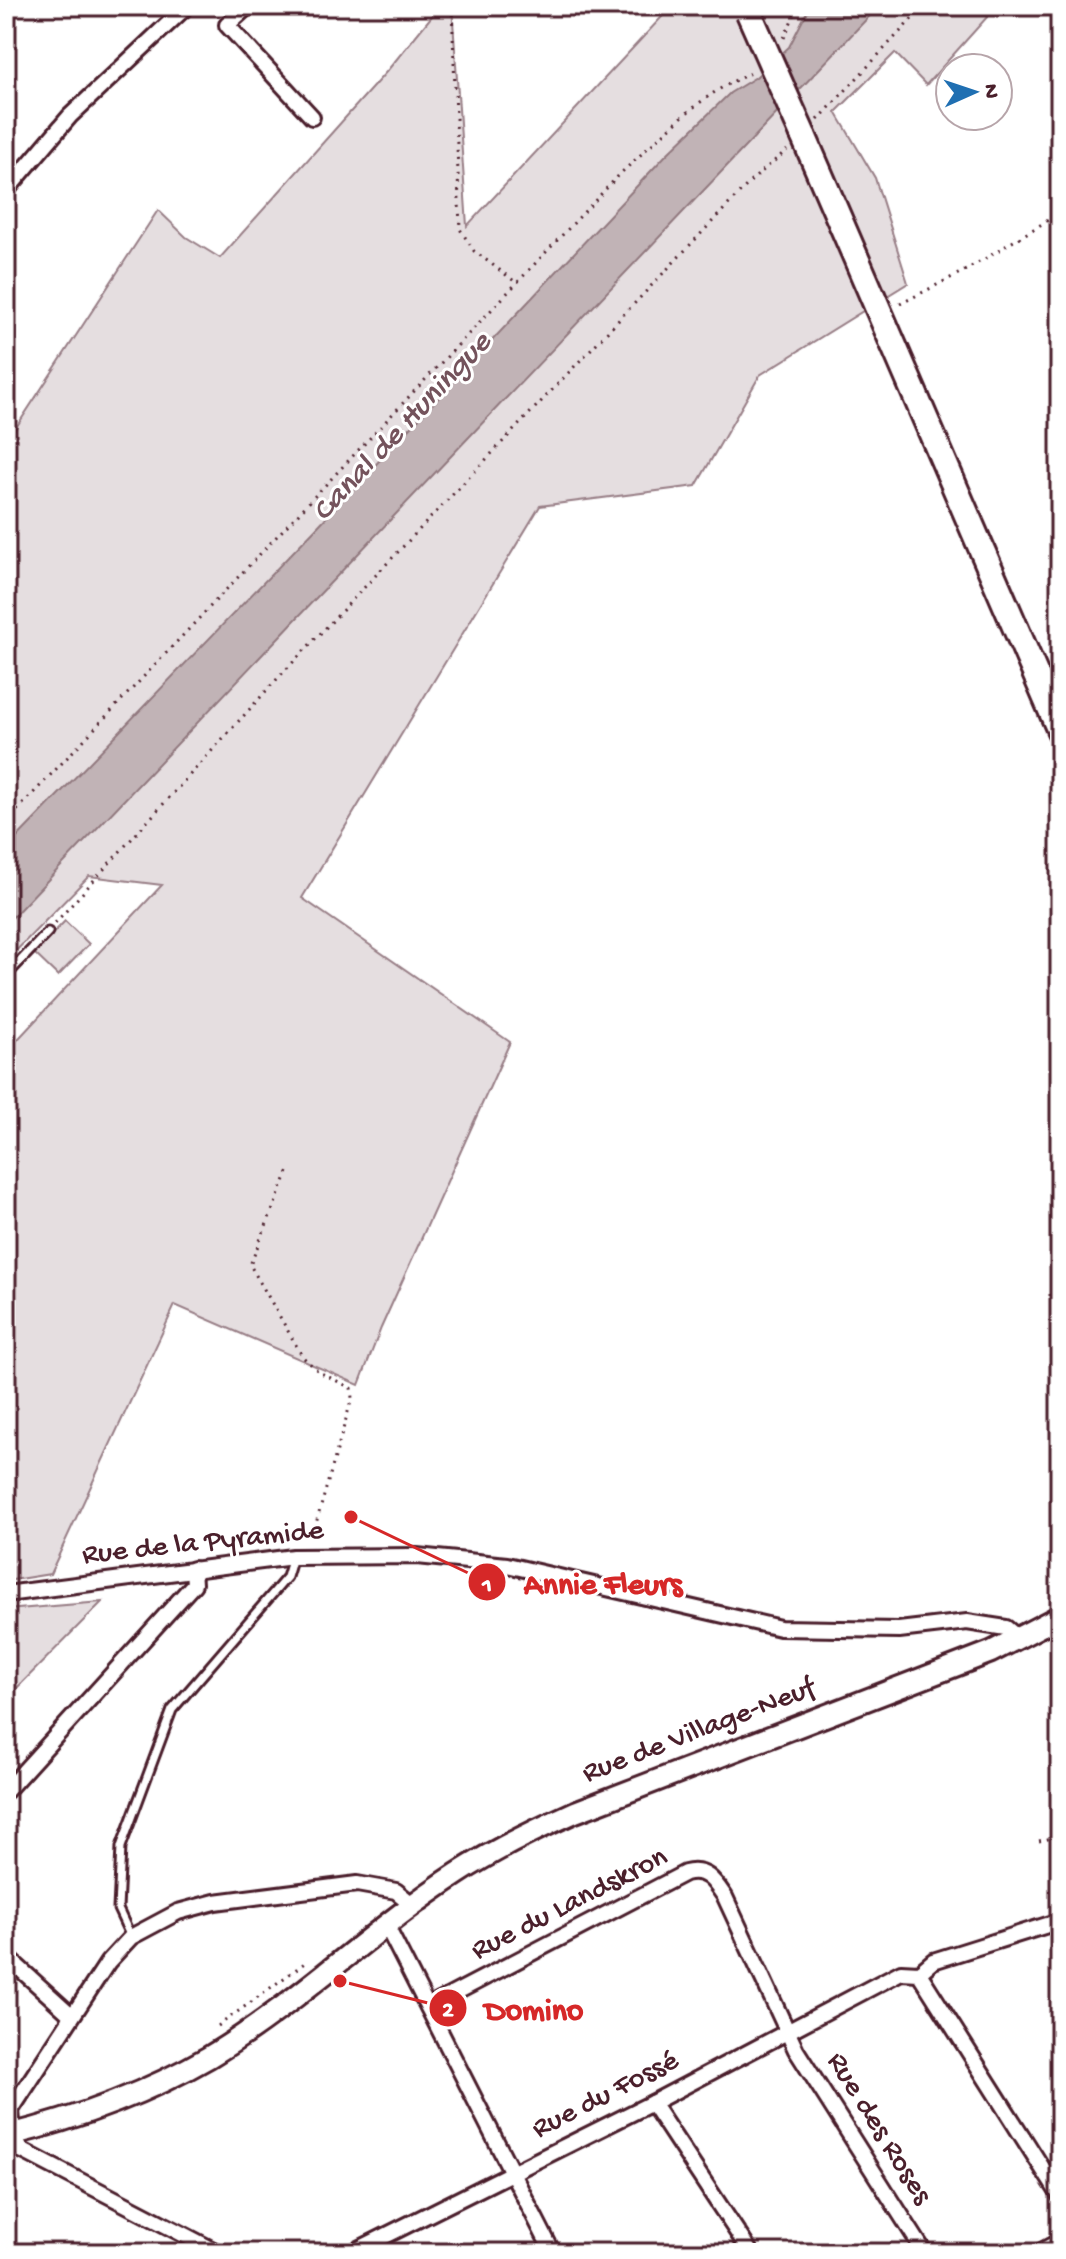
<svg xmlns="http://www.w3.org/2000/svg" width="1066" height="2259" viewBox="0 0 1066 2259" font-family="'Gochi Hand',sans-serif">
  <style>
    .green { fill: #e5dee0; stroke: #987e86; stroke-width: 2 }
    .water { fill: #c1b3b6; stroke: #91787e; stroke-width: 2 }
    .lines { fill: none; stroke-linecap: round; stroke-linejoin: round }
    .lane-casing { stroke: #4a1f2b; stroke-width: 13 }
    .street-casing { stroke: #4a1f2b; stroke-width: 20 }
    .secondary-casing { stroke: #4a1f2b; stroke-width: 26 }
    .primary-casing { stroke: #4a1f2b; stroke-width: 30 }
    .path { stroke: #4a1f2b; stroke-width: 3; stroke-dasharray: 2 6; stroke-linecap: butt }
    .lane { stroke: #fff; stroke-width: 7 }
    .street { stroke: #fff; stroke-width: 14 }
    .secondary { stroke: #fff; stroke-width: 20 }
    .primary { stroke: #fff; stroke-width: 24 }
    .primary-bridge-casing { stroke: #4a1f2b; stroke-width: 30; stroke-linecap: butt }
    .primary-bridge { stroke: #fff; stroke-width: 24 }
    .labels { text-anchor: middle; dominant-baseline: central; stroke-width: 6; stroke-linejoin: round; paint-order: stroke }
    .street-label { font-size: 30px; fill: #4a1f2b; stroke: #fff }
    .water-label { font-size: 32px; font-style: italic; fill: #74535c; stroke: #fff }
    .leader { fill: none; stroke: #d62828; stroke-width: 3 }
    .callout-dot { fill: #d62828; stroke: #fff; stroke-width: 3 }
    .mark-label { font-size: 24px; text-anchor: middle; font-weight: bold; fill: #fff }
    .callout-label { font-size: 32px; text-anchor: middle; font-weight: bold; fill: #d62828; stroke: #fff; stroke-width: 6; stroke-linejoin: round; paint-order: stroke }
  </style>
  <rect width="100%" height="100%" fill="#fff"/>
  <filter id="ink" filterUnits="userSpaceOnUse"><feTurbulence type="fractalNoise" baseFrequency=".0125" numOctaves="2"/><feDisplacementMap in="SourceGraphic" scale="16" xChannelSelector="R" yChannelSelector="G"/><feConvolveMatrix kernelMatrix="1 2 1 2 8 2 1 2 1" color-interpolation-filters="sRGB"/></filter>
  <g filter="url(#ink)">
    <!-- green -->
    <g class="green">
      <path d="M440 6H452L467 226 672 6H997L926 85 895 53 836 112 875 178 908 283 760 375 696 486 540 506 302 898 510 1042 381 1328 359 1385 175 1305 50 1574 6 1581V1052L162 885 89 876 6 961V422L15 429 158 210 186 237 220 258 387 71Z"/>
      <path d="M65 921 89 944 58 976 34 953Z"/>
      <path d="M102 1602 6 1699V1610Z"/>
    </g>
    <!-- water -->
    <path class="water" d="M810 6H879L6 924V849L318 526 666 155 730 93 756 77 789 47Z"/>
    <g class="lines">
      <defs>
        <g id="lane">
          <path d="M6 976 48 932"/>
          <path d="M131 1937 118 1909 121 1847 172 1710 287 1577 293 1557"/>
        </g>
        <g id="street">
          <path d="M248 6 227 25 312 117"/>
          <path d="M6 191 70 116 187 6"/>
          <path d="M6 1594 293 1557 417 1556 507 1565 780 1628 899 1630 967 1622 1006 1628 1018 1638"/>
          <path d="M6 1791 194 1584 193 1569"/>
          <path d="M386 1925 553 2253"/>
          <path d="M6 1956 72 2016"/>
          <path d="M919 1973 1060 2196"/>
          <path d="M428 2007 685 1873C706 1867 715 1882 725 1897L796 2050 925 2253"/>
          <path d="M652 2103 751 2253"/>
          <path d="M219 2253 21 2150 13 2134 11 2110 108 1962 131 1937 178 1912 215 1902 357 1884 396 1891 413 1905"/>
          <path d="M351 2253 652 2103 901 1972 919 1973 933 1961 1060 1921"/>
          <path d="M1038 2253 1060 2241"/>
        </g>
        <path id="secondary" d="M6 2136C75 2119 147 2093 209 2057 297 2004 371 1930 457 1874 495 1849 535 1830 575 1812L991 1652 1060 1616"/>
        <path id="primary" d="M803 135 1060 731"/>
      </defs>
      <!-- lane casing -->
      <use href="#lane" class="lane-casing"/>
      <!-- street casing -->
      <use href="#street" class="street-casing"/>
      <!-- secondary casing -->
      <use href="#secondary" class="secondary-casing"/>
      <!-- primary casing -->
      <use href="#primary" class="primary-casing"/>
      <!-- path -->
      <g class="path">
        <path d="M452 6 460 229 474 251 517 283"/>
        <path d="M784 38 798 6"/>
        <path d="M818 120 924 6"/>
        <path d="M900 304 966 270 1060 213"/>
        <path d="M6 822 621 173C661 137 701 92 752 73"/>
        <path d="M55 923 278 678 751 181 787 150"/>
        <path d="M288 1172 250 1265 303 1357 319 1372 351 1388 352 1398 311 1541"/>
        <path d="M1052 1838 1060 1798"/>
        <path d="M1039 1841 1052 1838 1060 1849"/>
        <path d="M218 2026 306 1962"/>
      </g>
      <!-- lane -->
      <use href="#lane" class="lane"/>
      <!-- street -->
      <use href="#street" class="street"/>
      <!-- secondary -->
      <use href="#secondary" class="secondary"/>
      <!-- primary -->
      <use href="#primary" class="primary"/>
      <defs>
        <path id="primary-bridge" d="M749 13 803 135"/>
      </defs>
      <!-- primary-bridge casing -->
      <use href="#primary-bridge" class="primary-bridge-casing"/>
      <!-- primary-bridge -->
      <use href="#primary-bridge" class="primary-bridge"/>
    </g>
  </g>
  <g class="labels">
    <!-- street labels -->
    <g class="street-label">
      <text transform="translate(203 1544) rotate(-6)">Rue de la Pyramide</text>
      <text transform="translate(699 1732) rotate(-21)">Rue de Village-Neuf</text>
      <text transform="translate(570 1905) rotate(-27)">Rue du Landskron</text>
      <text transform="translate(606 2096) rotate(-27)">Rue du Fossé</text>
      <text transform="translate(878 2129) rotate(58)">Rue des Roses</text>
    </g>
    <!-- water labels -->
    <g class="water-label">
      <text transform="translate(403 428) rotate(-47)">Canal de Huningue</text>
    </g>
  </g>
  <!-- callouts -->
  <path class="leader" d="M351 1517L487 1582M340 1981L448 2008"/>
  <g class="callout-dot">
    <circle cx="351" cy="1517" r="8"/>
    <circle cx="340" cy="1981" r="8"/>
    <circle cx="487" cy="1582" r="20"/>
    <circle cx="448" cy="2008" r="20"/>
  </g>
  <g class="mark-label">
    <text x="487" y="1591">1</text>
    <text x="448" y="2016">2</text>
  </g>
  <g class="callout-label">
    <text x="603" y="1593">Annie Fleurs</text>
    <text x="534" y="2019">Domino</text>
  </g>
  <!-- margin -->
  <rect width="1066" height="2259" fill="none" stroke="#fff" stroke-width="32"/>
  <rect x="16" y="16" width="1034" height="2227" fill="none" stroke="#4a1f2b" stroke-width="3" filter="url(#ink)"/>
  <!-- north arrow -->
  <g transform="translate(974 92) rotate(87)"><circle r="38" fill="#ffffff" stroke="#b7a5aa" stroke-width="2"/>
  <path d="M0-6L14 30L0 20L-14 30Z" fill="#1f6fb2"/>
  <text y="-12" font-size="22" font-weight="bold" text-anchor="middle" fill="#4a1f2b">N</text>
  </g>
</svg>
